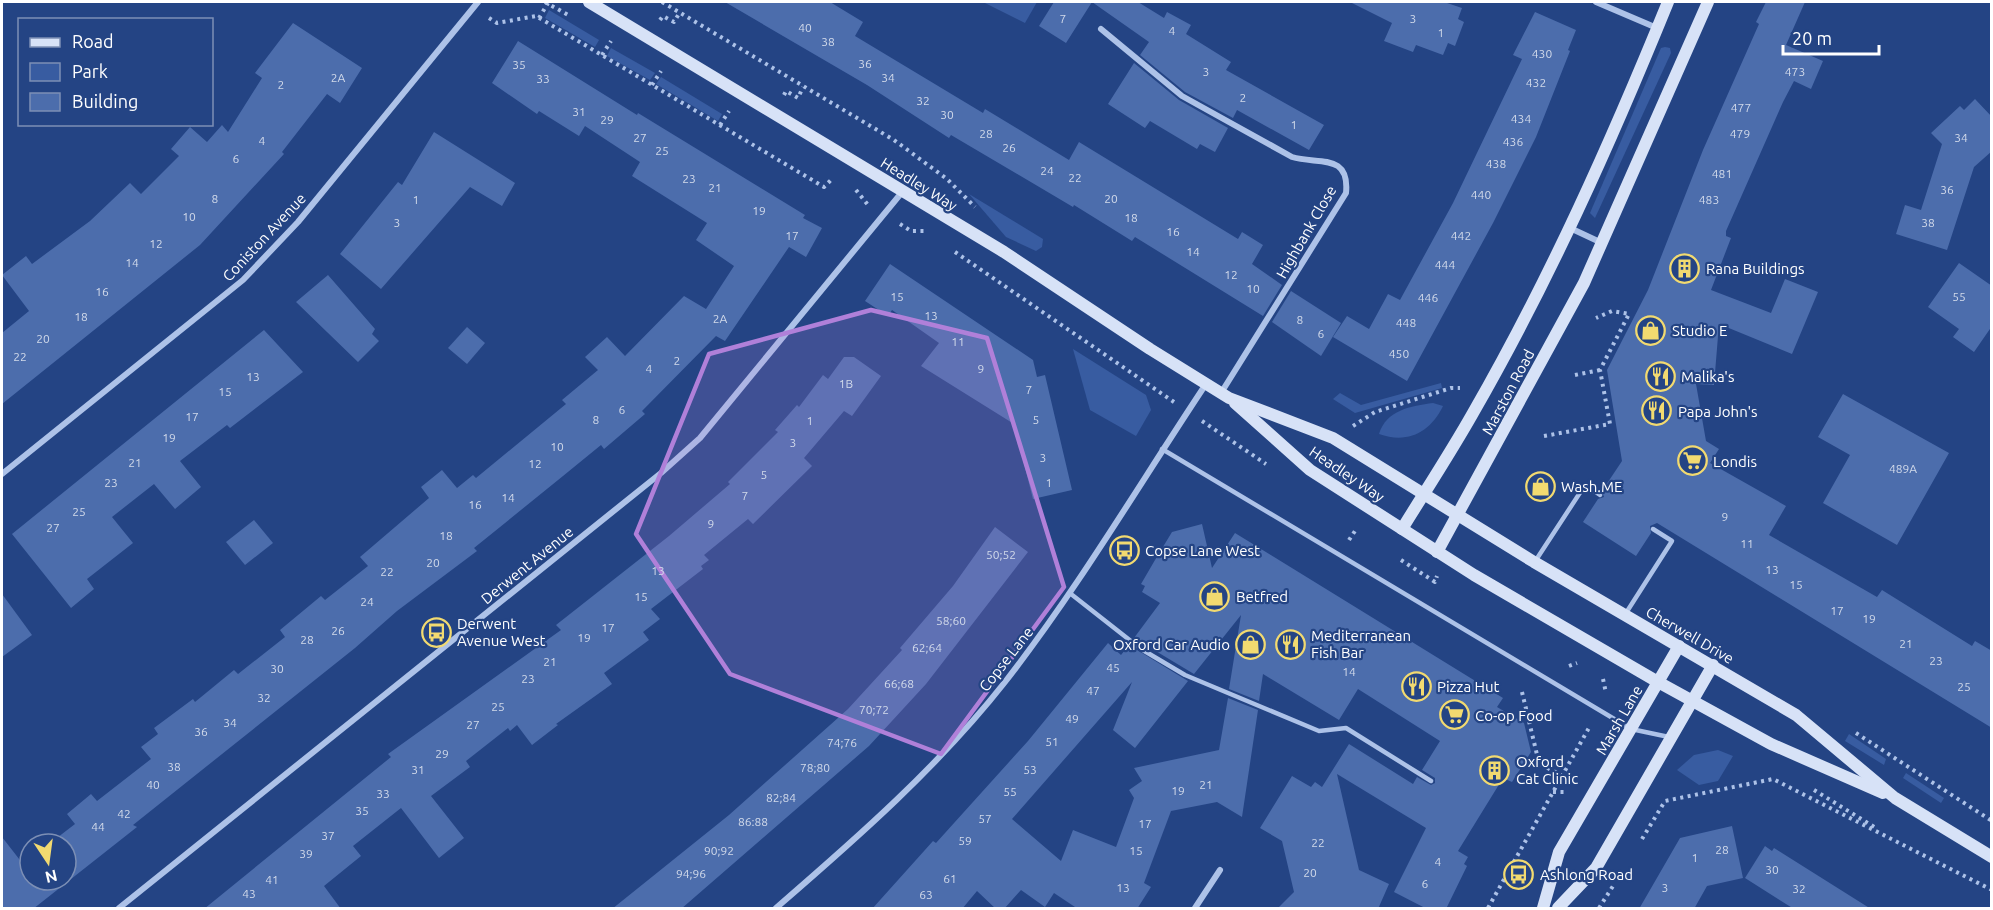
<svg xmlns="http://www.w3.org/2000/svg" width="1993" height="910" viewBox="0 0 1993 910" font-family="Ubuntu,sans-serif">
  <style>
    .green { fill: #385ca1 }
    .building { fill: #4c6dac }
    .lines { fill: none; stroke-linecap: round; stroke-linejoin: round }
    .path { stroke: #adc2e8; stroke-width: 4; stroke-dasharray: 3 4.5; stroke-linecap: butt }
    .lane { stroke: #adc2e8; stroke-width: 4.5 }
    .street { stroke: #adc2e8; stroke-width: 6 }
    .secondary { stroke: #d7e2f7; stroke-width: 12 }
    .marked { fill: #b080d9; fill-opacity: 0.2; stroke: #b080d9; stroke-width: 4.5; stroke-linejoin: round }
    .labels { text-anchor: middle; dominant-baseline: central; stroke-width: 4.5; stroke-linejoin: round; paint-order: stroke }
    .number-label { font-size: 12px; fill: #d2daea }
    .street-label { font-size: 15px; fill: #fff; stroke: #244484 }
    .poi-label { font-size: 15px; fill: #fff; stroke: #244484; text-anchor: start }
  </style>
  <rect width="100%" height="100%" fill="#244484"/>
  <!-- green -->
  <g class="green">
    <path d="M983 2H1037L1025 23Z"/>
    <path d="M549 10 599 40 595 47 545 18Z"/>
    <path d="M1665 47 1670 48 1671 53 1595 218 1590 213 1661 48Z"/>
    <path d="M611 48 655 73 650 80 607 56Z"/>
    <path d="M661 77 722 114 718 121 656 84Z"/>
    <path d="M969 194 1043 239 1042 247 1036 251 1006 237Z"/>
    <path d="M1073 349 1146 395 1151 410 1136 436 1090 410Z"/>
    <path d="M1441 383 1442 388 1355 413 1333 399 1340 393 1361 405Z"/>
    <path d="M1433 403 1443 406C1430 433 1407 444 1379 434 1386 410 1411 406 1433 403Z"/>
    <path d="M1849 734 1886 759 1884 765 1845 741Z"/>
    <path d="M1718 750 1733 756 1718 781 1699 785 1677 770 1694 755Z"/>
    <path d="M1906 773 1944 798 1941 803 1903 778Z"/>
  </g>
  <!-- building -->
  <g class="building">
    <path d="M725 2H830L863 22 855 36 983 113 985 109 1069 160 1079 142 1238 239 1242 232 1263 245 1252 264 1282 285 1263 316 1135 237 1132 241 1074 205 1073 207 951 135 949 138 867 85Z"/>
    <path d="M1054 2H1138L1164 18 1167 12 1191 25 1186 34 1231 62 1226 70 1324 125 1309 150 1237 110 1233 118 1185 92 1140 55 1149 42 1092 2 1066 43 1039 26Z"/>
    <path d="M1350 2H1444L1462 8 1458 19 1464 22 1455 46 1448 43 1443 55 1416 45 1413 52 1384 41 1392 23Z"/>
    <path d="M1766 2H1805L1786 45 1823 61 1811 89 1794 81 1783 102 1726 231V236L1731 238 1711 290 1771 313 1785 279 1818 292 1792 354 1719 324 1714 385 1696 384 1706 441 1719 449 1710 463 1786 506 1769 535 1877 597 1882 590 1972 646 1975 641 1992 651V728L1657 523 1650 526 1651 533 1636 556 1583 522 1598 499 1604 497 1602 491 1622 461 1607 370 1648 290 1703 150 1759 24 1756 22Z"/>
    <path d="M1535 12 1576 30 1568 50 1570 51 1536 137 1493 223 1407 381 1333 337 1347 316 1369 329 1388 294 1400 300 1453 203 1522 59 1513 55Z"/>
    <path d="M293 23 362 68 340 103 327 94 282 152 284 154 200 245 2 404V333L29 311 2 275 26 256 32 264 90 221 130 183 141 194 179 156 171 149 190 127 207 142 222 125 228 132 262 78 255 73Z"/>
    <path d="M518 41 637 115 638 113 805 215 803 218 822 228 806 257 789 247 725 341 716 336 642 411 645 414 604 449 601 445 563 476 474 548 477 551 397 611 355 648 133 825 137 827 33 909H2V837L23 864 30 859V880H66V844H49L75 824 67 814 91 794 97 801 151 759 141 747 158 734 154 728 193 699 195 702 234 670 238 674 285 637 280 630 321 596 325 600 368 566 360 557 429 498 421 487 442 470 457 488 473 475 476 478 566 404 562 400 598 370 585 357 607 337 625 356 684 296 706 309 734 266 696 240 707 223 632 176 640 162 585 126 579 136 539 111 537 114 492 83Z"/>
    <path d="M1134 63 1179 100 1228 128 1215 152 1200 144 1197 149 1150 121 1145 128 1108 104Z"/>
    <path d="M1975 99 1992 117V151L1974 167 1947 250 1896 234 1905 205 1921 210 1942 144 1931 133 1960 106 1964 110Z"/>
    <path d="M434 132 515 183 502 206 470 187 381 289 340 254 398 182 402 185Z"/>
    <path d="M1959 263 1992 286V326L1974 352 1953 337 1959 329 1928 307Z"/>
    <path d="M890 264 1033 360 1037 377 1045 375 1072 490 1033 499 1014 424 921 366 939 343 892 310 888 316 865 301Z"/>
    <path d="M328 275 375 329 372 334 379 341 358 362 296 302Z"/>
    <path d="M1291 291 1341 323 1321 356 1272 322Z"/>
    <path d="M467 327 485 343 467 364 448 348Z"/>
    <path d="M264 330 303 372 230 428 227 425 180 461 201 487 175 509 154 484 112 517 133 543 87 579 94 589 71 608 12 534Z"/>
    <path d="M844 357H854L881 376 852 416 844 411 804 458 812 466 753 524 748 519 704 555 709 560 701 566 703 569 651 609 660 619 643 632 649 640 604 673 612 684 556 724 558 725 532 745 517 725 510 731 508 728 466 761 470 767 431 796 464 838 439 858 401 808 353 846 361 856 324 886 341 909H204L391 757 388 754 561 630 556 625 669 536 730 484 728 482 778 432 775 430 797 405 799 407 823 375 828 379Z"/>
    <path d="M1843 394 1949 453 1897 545 1823 503 1850 455 1818 437Z"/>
    <path d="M254 520 273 543 245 565 226 542Z"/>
    <path d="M1202 524 1212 568 1235 533 1503 698 1497 707 1524 723 1531 752 1512 782 1503 778 1458 851 1468 857 1464 864 1467 866 1446 909H1427L1394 892 1426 828 1337 774 1359 870 1389 884 1378 909H1277L1294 892 1282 841 1260 828 1292 776 1311 787 1315 782 1322 787 1349 744 1413 784 1417 777 1431 785 1435 783V778L1422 770 1440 741 1358 689 1339 720 1263 674 1259 701 1229 689 1241 615 1194 674 1134 638 1160 603 1142 592 1145 586 1141 584 1155 560 1172 532Z"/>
    <path d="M995 527 1028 552 926 684 869 746 681 909H612L729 815 848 709 902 650 900 648 953 586Z"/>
    <path d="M2 594 32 635 2 657Z"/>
    <path d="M1108 643 1121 655 1129 645 1188 681 1135 748 1113 730 1132 682 1012 819 1061 861 1073 830 1116 847 1134 798 1129 790 1142 781 1134 768 1219 750 1228 698 1258 710 1242 817 1217 802 1171 811 1144 883 1151 887 1137 909H1078L1054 893 1045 907 1021 890 1004 909H996L977 891 962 909H872L933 841 936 843 1028 741Z"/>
    <path d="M1732 826 1743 878 1707 886 1694 909H1639L1680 838Z"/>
    <path d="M1765 846 1772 851 1774 848 1871 909H1794L1745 878Z"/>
  </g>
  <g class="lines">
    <!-- path -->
    <g class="path">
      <path d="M545 2 570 16"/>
      <path d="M662 2 894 140 947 179 975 207"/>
      <path d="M489 18 497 23 536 16 824 187 832 179"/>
      <path d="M539 18 548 3"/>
      <path d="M660 20 663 16 674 22 680 12"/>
      <path d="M602 55 611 41"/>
      <path d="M652 85 661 71"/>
      <path d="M784 95 786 91 798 98 803 87"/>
      <path d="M720 125 729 111"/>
      <path d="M856 190 868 205"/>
      <path d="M900 224 911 231H924"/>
      <path d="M955 252 1174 402"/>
      <path d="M1575 375 1600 370"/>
      <path d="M1202 421 1266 464"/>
      <path d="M1353 426 1375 412 1451 388H1460"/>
      <path d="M1544 436 1610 424 1600 370 1629 314 1612 311 1596 318"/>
      <path d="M1349 540 1357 528"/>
      <path d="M1401 560 1435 582 1437 576"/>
      <path d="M1569 666 1577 663"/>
      <path d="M1603 679 1606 693"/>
      <path d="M1522 692 1539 763 1562 776"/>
      <path d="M1856 733 1992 821"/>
      <path d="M1814 790 1876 828"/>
      <path d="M1553 792H1567"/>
      <path d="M1642 839 1665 801 1773 779 1992 890"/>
      <path d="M1488 908 1590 726"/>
      <path d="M1599 908 1613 886"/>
    </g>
    <!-- lane -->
    <g class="lane">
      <path d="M1162 449 1631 729 1669 737"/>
      <path d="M1536 560 1585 485 1600 495"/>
      <path d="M1071 594 1141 649 1185 675 1319 731 1346 728 1431 781"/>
      <path d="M1626 613 1672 541 1653 529"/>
    </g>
    <!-- street -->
    <g class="street">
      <path d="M1596 2 1657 28"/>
      <path d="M1101 29 1182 96 1292 157C1317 165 1350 152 1346 193L1221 393"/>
      <path d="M1570 228 1602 243"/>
      <path d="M2 474 243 280 298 222 478 2"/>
      <path d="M119 908 661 473 700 438 903 191"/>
      <path d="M776 908C857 838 939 766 1005 682 1079 587 1140 483 1206 384"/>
      <path d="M1195 908 1220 870"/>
    </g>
    <!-- secondary -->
    <g class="secondary">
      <path d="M589 2 1004 252 1150 349 1229 398 1333 438 1534 562 1796 715 1895 798 1992 857"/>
      <path d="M1235 403 1310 470 1474 575 1658 682 1771 744 1883 793"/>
      <path d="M1402 529C1426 490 1451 452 1473 413 1549 281 1611 142 1668 2"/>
      <path d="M1437 552 1584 283 1708 2"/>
      <path d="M1543 908 1559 852 1679 646"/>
      <path d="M1558 908 1596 868 1713 665"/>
    </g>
  </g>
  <!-- marked area -->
  <path class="marked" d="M871 310 987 338 1064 587 941 754 730 674 636 534 709 354Z"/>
  <!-- icons -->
  <defs>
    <symbol id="building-ring" viewBox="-11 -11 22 22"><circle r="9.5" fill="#244484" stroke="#f2da70" stroke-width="1.5"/><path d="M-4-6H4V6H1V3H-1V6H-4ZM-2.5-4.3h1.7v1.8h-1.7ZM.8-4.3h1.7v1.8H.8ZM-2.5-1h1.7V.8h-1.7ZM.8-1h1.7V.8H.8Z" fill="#f2da70"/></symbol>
    <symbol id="shop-ring" viewBox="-11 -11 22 22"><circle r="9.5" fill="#244484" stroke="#f2da70" stroke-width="1.5"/><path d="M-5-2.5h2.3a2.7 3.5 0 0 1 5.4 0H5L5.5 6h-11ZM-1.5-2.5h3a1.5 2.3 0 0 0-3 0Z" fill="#f2da70"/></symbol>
    <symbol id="restaurant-ring" viewBox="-11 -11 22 22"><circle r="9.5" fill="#244484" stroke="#f2da70" stroke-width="1.5"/><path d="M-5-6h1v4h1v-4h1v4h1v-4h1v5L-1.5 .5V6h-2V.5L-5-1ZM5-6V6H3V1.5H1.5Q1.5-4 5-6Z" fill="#f2da70"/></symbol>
    <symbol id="supermarket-ring" viewBox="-11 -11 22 22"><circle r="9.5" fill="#244484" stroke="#f2da70" stroke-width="1.5"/><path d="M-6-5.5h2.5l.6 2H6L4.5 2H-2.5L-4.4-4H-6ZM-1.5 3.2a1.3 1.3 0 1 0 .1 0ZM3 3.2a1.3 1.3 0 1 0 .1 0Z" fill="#f2da70"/></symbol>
    <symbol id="bus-ring" viewBox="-11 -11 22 22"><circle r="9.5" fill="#244484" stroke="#f2da70" stroke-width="1.5"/><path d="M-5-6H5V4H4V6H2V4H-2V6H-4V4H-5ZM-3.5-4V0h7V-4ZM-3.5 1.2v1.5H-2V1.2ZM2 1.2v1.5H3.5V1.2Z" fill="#f2da70"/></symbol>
  </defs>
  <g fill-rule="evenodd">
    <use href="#building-ring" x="1668" y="252" width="33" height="33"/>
    <use href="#shop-ring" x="1634" y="314" width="33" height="33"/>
    <use href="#restaurant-ring" x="1644" y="360" width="33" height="33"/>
    <use href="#restaurant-ring" x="1640" y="394" width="33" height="33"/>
    <use href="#supermarket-ring" x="1676" y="444" width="33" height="33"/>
    <use href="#shop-ring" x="1524" y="470" width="33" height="33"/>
    <use href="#bus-ring" x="1108" y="534" width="33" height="33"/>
    <use href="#shop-ring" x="1198" y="580" width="33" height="33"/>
    <use href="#bus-ring" x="420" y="616" width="33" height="33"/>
    <use href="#shop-ring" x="1234" y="628" width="33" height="33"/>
    <use href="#restaurant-ring" x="1274" y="628" width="33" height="33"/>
    <use href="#restaurant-ring" x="1400" y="670" width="33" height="33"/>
    <use href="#supermarket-ring" x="1438" y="698" width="33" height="33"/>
    <use href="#building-ring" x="1478" y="754" width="33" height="33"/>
    <use href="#bus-ring" x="1502" y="858" width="33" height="33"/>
  </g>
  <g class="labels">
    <!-- number labels -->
    <g class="number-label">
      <text x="1063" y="18">7</text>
      <text x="1413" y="18">3</text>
      <text x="805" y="27">40</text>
      <text x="1172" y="30">4</text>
      <text x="1441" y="32">1</text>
      <text x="828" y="41">38</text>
      <text x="1542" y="53">430</text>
      <text x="865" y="63">36</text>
      <text x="519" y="64">35</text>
      <text x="1206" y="71">3</text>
      <text x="1795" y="71">473</text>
      <text x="338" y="77">2A</text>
      <text x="888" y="77">34</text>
      <text x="543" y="78">33</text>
      <text x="1536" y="82">432</text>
      <text x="281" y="84">2</text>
      <text x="1243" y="97">2</text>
      <text x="923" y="100">32</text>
      <text x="1741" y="107">477</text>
      <text x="579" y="111">31</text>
      <text x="947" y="114">30</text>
      <text x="1521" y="118">434</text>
      <text x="607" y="119">29</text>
      <text x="1294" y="124">1</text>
      <text x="986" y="133">28</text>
      <text x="1740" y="133">479</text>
      <text x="640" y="137">27</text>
      <text x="1961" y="137">34</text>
      <text x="262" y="140">4</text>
      <text x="1513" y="141">436</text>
      <text x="1009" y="147">26</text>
      <text x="662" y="150">25</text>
      <text x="236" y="158">6</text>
      <text x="1496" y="163">438</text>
      <text x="1047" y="170">24</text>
      <text x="1722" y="173">481</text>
      <text x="1075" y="177">22</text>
      <text x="689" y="178">23</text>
      <text x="715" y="187">21</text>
      <text x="1947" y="189">36</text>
      <text x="1481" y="194">440</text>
      <text x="215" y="198">8</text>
      <text x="1111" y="198">20</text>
      <text x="416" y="199">1</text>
      <text x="1709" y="199">483</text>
      <text x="759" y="210">19</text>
      <text x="189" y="216">10</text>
      <text x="1131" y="217">18</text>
      <text x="397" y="222">3</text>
      <text x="1928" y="222">38</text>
      <text x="1173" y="231">16</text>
      <text x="792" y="235">17</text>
      <text x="1461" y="235">442</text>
      <text x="156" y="243">12</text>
      <text x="1193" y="251">14</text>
      <text x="132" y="262">14</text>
      <text x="1445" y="264">444</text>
      <text x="1231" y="274">12</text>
      <text x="1253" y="288">10</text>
      <text x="102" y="291">16</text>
      <text x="897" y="296">15</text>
      <text x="1959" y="296">55</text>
      <text x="1428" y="297">446</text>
      <text x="931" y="315">13</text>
      <text x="81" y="316">18</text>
      <text x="720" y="318">2A</text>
      <text x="1300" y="319">8</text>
      <text x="1406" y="322">448</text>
      <text x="1321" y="333">6</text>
      <text x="43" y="338">20</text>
      <text x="958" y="341">11</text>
      <text x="1399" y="353">450</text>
      <text x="20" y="356">22</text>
      <text x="677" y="360">2</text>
      <text x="649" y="368">4</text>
      <text x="981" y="368">9</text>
      <text x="253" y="376">13</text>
      <text x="846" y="383">1B</text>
      <text x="1029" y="389">7</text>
      <text x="225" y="391">15</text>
      <text x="622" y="409">6</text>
      <text x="192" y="416">17</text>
      <text x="596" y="419">8</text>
      <text x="1036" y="419">5</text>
      <text x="810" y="420">1</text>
      <text x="169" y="437">19</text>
      <text x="793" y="442">3</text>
      <text x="557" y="446">10</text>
      <text x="1043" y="457">3</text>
      <text x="135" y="462">21</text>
      <text x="535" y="463">12</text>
      <text x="1903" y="468">489A</text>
      <text x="764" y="474">5</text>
      <text x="111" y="482">23</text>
      <text x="1049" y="482">1</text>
      <text x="745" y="495">7</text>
      <text x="508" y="497">14</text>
      <text x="475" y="504">16</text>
      <text x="79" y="511">25</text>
      <text x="1725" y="516">9</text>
      <text x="711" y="523">9</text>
      <text x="53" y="527">27</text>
      <text x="446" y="535">18</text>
      <text x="1747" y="543">11</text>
      <text x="1001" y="554">50;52</text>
      <text x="433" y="562">20</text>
      <text x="1772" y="569">13</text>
      <text x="658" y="570">13</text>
      <text x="387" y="571">22</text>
      <text x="1796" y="584">15</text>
      <text x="641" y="596">15</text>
      <text x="367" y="601">24</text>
      <text x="1837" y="610">17</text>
      <text x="1869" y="618">19</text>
      <text x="951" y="620">58;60</text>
      <text x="608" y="627">17</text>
      <text x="338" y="630">26</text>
      <text x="584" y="637">19</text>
      <text x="307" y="639">28</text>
      <text x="1906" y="643">21</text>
      <text x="927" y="647">62;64</text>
      <text x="1936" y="660">23</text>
      <text x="550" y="661">21</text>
      <text x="1113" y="667">45</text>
      <text x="277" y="668">30</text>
      <text x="1349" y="671">14</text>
      <text x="528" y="678">23</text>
      <text x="899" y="683">66;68</text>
      <text x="1964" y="686">25</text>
      <text x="1093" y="690">47</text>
      <text x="264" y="697">32</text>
      <text x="498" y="706">25</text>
      <text x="874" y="709">70;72</text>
      <text x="1072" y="718">49</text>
      <text x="230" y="722">34</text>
      <text x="473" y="724">27</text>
      <text x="201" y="731">36</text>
      <text x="1052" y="741">51</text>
      <text x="842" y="742">74;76</text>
      <text x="442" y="753">29</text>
      <text x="174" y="766">38</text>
      <text x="815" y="767">78;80</text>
      <text x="418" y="769">31</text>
      <text x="1030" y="769">53</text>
      <text x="153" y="784">40</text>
      <text x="1206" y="784">21</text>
      <text x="1178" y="790">19</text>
      <text x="1010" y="791">55</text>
      <text x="383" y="793">33</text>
      <text x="781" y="797">82;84</text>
      <text x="362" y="810">35</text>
      <text x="124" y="813">42</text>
      <text x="985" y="818">57</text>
      <text x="753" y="821">86:88</text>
      <text x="1145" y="823">17</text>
      <text x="98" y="826">44</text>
      <text x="328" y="835">37</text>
      <text x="965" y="840">59</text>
      <text x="1318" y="842">22</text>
      <text x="1722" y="849">28</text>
      <text x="719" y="850">90;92</text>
      <text x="1136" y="850">15</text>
      <text x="306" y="853">39</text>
      <text x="1695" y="857">1</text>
      <text x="1438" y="861">4</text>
      <text x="1772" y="869">30</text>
      <text x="1310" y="872">20</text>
      <text x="691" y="873">94;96</text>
      <text x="950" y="878">61</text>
      <text x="272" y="879">41</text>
      <text x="1425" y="883">6</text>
      <text x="1123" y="887">13</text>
      <text x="1665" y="887">3</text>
      <text x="1799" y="888">32</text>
      <text x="249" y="893">43</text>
      <text x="926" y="894">63</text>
    </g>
    <!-- street labels -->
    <g class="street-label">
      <text transform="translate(919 184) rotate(32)">Headley Way</text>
      <text transform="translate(1306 232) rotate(-60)">Highbank Close</text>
      <text transform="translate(264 237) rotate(-47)">Coniston Avenue</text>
      <text transform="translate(1508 392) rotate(-62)">Marston Road</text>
      <text transform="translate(1347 474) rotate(34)">Headley Way</text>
      <text transform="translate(527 565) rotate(-39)">Derwent Avenue</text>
      <text transform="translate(1690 635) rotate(30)">Cherwell Drive</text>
      <text transform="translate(1006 659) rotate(-52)">Copse Lane</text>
      <text transform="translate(1619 720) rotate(-60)">Marsh Lane</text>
    </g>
    <!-- poi labels -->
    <g class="poi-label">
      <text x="1706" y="268">Rana Buildings</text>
      <text x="1672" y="330">Studio E</text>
      <text x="1681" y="376">Malika's</text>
      <text x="1678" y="411">Papa John's</text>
      <text x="1713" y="461">Londis</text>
      <text x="1561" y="486">Wash.ME</text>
      <text x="1145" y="550">Copse Lane West</text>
      <text x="1236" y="596">Betfred</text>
      <text x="457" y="623">Derwent<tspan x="457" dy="17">Avenue West</tspan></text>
      <text x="1311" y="635">Mediterranean<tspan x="1311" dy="17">Fish Bar</tspan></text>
      <text x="1230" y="644" text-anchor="end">Oxford Car Audio</text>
      <text x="1437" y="686">Pizza Hut</text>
      <text x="1475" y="715">Co-op Food</text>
      <text x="1516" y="761">Oxford<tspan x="1516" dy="17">Cat Clinic</tspan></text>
      <text x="1540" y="874">Ashlong Road</text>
    </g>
  </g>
  <!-- border -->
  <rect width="1993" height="910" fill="none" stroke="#ffffff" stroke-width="6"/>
  <!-- legend -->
  <rect x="18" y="18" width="195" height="108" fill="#244484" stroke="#7c8fb5" stroke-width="1.5"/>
  <rect x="30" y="38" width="30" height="9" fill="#d7e2f7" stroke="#7c8fb5" stroke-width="1.5"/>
  <text x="72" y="48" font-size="18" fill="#ffffff">Road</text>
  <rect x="30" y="63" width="30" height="18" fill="#385ca1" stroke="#7c8fb5" stroke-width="1.5"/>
  <text x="72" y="78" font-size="18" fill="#ffffff">Park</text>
  <rect x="30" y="93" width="30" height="18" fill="#4c6dac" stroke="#7c8fb5" stroke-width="1.5"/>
  <text x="72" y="108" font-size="18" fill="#ffffff">Building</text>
  <!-- north arrow -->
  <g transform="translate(48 862) rotate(167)"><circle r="28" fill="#244484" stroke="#7c8fb5" stroke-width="1.5"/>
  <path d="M0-4.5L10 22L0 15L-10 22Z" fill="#f2da70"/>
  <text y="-9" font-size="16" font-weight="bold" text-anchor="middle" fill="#ffffff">N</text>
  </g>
  <!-- scale -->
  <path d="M1783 45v9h96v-9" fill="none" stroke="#ffffff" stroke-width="3"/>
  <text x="1792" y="45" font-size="18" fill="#ffffff" stroke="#244484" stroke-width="4.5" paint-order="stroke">20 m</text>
</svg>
